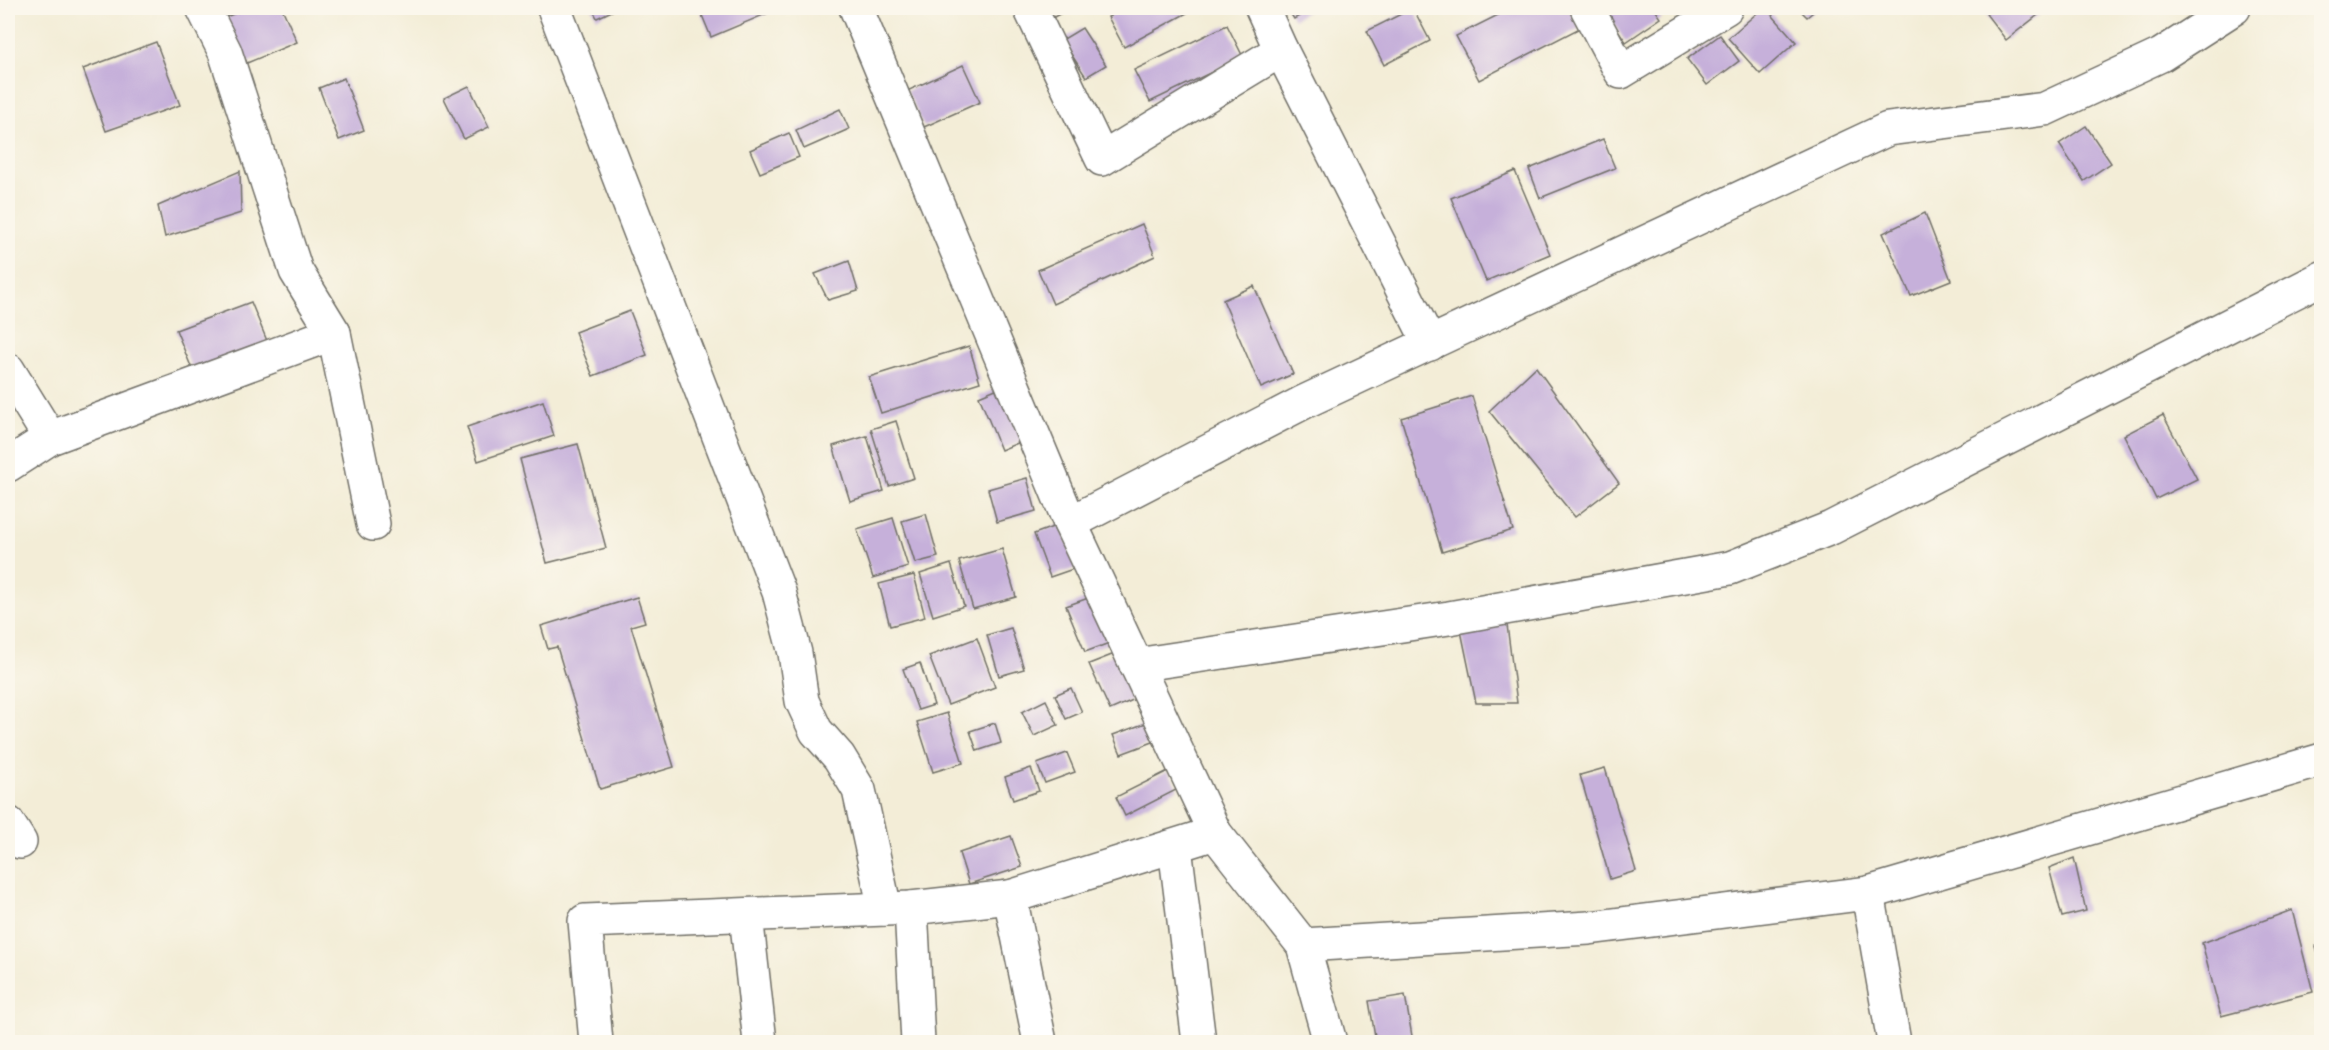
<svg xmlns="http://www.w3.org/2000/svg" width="2329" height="1050" viewBox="0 0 2329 1050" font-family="'Sorts Mill Goudy',serif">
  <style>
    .building { fill: #c6b0da }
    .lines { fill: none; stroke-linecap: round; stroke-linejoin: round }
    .minor-casing { stroke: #716f67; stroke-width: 36 }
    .minor { stroke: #fff; stroke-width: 33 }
  </style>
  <rect width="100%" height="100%" fill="#fbf7ec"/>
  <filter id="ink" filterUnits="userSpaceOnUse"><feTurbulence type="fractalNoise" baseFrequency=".0167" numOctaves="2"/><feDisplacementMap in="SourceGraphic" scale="12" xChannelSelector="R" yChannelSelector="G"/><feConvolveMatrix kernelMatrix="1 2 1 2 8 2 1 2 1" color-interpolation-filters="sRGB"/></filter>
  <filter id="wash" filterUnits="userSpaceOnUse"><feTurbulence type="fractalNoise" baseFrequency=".008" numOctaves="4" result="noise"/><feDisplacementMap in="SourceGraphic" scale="24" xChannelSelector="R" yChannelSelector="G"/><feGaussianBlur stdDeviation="1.35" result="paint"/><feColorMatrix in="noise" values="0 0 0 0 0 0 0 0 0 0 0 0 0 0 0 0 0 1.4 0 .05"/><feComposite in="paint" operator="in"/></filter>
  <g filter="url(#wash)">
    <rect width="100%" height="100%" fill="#f3edd7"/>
    <g id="blocks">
      <!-- building -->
      <g class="building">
        <path d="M248 8H282L297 42 247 63 226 17Z"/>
        <path d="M592 8H618L597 18Z"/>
        <path d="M699 8H780L711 37Z"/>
        <path d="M1046 8H1071L1052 18Z"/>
        <path d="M1125 8H1196L1124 47 1108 17Z"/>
        <path d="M1287 8H1313L1294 19Z"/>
        <path d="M1413 8 1430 41 1384 65 1367 31Z"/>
        <path d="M1512 8H1569L1580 28 1479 80 1456 36Z"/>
        <path d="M1603 8H1654L1661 18 1626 42Z"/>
        <path d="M1763 8H1766L1796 42 1760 74 1728 38Z"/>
        <path d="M1798 8H1818L1807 17Z"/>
        <path d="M1994 8H2047L2006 40 1986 14Z"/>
        <path d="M1227 25 1243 57 1150 102 1134 70Z"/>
        <path d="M1082 28 1106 65 1086 77 1062 40Z"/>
        <path d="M1720 35 1739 61 1707 85 1687 59Z"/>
        <path d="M156 42 180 105 106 131 83 69Z"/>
        <path d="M963 65 980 102 924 127 907 91Z"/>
        <path d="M344 78 364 130 339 140 319 88Z"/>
        <path d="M469 86 489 127 464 139 444 98Z"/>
        <path d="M840 109 849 129 804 149 796 130Z"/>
        <path d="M2086 126 2111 163 2084 181 2059 144Z"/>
        <path d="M789 133 799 157 760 173 750 150Z"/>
        <path d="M1603 139 1615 168 1540 198 1529 169Z"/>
        <path d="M240 171 241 213 165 237 158 206Z"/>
        <path d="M1515 171 1550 254 1486 281 1451 198Z"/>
        <path d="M1925 213 1951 280 1911 296 1883 233Z"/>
        <path d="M1142 224 1155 256 1053 304 1038 270Z"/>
        <path d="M849 261 858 291 828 300 815 274Z"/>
        <path d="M1254 286 1293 374 1261 388 1223 300Z"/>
        <path d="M251 302 272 353 197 381 176 330Z"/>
        <path d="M630 311 647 355 593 376 575 332Z"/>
        <path d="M969 346 980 382 881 413 869 377Z"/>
        <path d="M1536 367 1619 483 1575 517 1489 411Z"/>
        <path d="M1003 386 1025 440 1001 450 979 396Z"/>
        <path d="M1472 396 1513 530 1442 552 1401 418Z"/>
        <path d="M543 401 554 436 478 461 467 427Z"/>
        <path d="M2163 415 2197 479 2156 499 2124 435Z"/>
        <path d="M896 421 914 478 889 486 871 429Z"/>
        <path d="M867 436 884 491 850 501 833 446Z"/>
        <path d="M578 444 606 548 547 563 520 459Z"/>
        <path d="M1027 478 1036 511 997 522 988 489Z"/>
        <path d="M926 514 938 557 915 563 902 521Z"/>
        <path d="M893 518 908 567 873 578 857 529Z"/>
        <path d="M1061 524 1076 568 1050 577 1034 534Z"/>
        <path d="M1002 549 1016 597 973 609 959 561Z"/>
        <path d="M951 564 964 606 933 616 920 574Z"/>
        <path d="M914 575 925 617 890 626 879 584Z"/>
        <path d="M1094 596 1112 642 1085 652 1066 606Z"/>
        <path d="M637 597 645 622 631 626 674 767 600 789 557 647 548 649 541 626Z"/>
        <path d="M1506 617 1517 703H1476L1460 626Z"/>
        <path d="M1011 628 1024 669 999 676 987 635Z"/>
        <path d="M977 638 995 687 948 705 929 656Z"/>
        <path d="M1122 651 1142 696 1110 710 1089 664Z"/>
        <path d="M920 663 934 705 918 710 903 669Z"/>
        <path d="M1071 688 1082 712 1066 719 1055 695Z"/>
        <path d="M1046 700 1058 725 1034 736 1022 712Z"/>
        <path d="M947 713 963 763 933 772 917 722Z"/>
        <path d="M995 723 1001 743 977 751 970 731Z"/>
        <path d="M1146 723 1153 742 1121 754 1113 735Z"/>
        <path d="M1067 753 1075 772 1045 783 1037 764Z"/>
        <path d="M1031 768 1039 791 1013 800 1005 777Z"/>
        <path d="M1605 768 1636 871 1610 879 1580 775Z"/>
        <path d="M1168 771 1178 789 1125 816 1116 797Z"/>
        <path d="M1011 836 1022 867 969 884 959 853Z"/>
        <path d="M2074 858 2086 911 2062 917 2049 868Z"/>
        <path d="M2292 910 2313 992 2221 1016 2202 943Z"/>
        <path d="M2322 945V964H2321L2316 946Z"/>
        <path d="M1405 995 1413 1042H1376L1369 1001Z"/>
      </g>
    </g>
  </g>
  <g filter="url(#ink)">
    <use href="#blocks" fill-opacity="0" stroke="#716f67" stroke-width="1.5"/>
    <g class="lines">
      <defs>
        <g id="minor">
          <path d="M203 8 225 52 296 271 334 333 373 524"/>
          <path d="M554 8 779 592 795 653 802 701 816 731 839 757 859 790 885 909"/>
          <path d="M856 8 1070 523 1215 833 1303 945 1330 1042"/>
          <path d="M1030 8 1102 159 1281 50 1262 8"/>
          <path d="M1587 8 1621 72 1726 8"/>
          <path d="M1281 50 1430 344"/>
          <path d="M8 370 50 438"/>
          <path d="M8 465 50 438 334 333"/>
          <path d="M1070 523 1304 402 1888 129 2045 109 2161 55 2234 8"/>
          <path d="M1136 665 1449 618 1730 568 1831 528 2322 278"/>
          <path d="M8 823 20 842"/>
          <path d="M1175 847 1199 1042"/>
          <path d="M1868 893 1894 1042"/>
          <path d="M911 908 918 1042"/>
          <path d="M746 915 760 1042"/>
          <path d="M1303 945 1589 928 1868 893 2322 760"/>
          <path d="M596 1042 585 921 911 908 1010 897"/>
          <path d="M1040 1042 1010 897 1215 833"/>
        </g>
      </defs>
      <!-- minor casing -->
      <use href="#minor" class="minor-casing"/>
      <!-- minor -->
      <use href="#minor" class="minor"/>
    </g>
  </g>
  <!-- margin -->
  <rect width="2329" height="1050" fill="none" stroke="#fbf7ec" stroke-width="30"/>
</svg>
